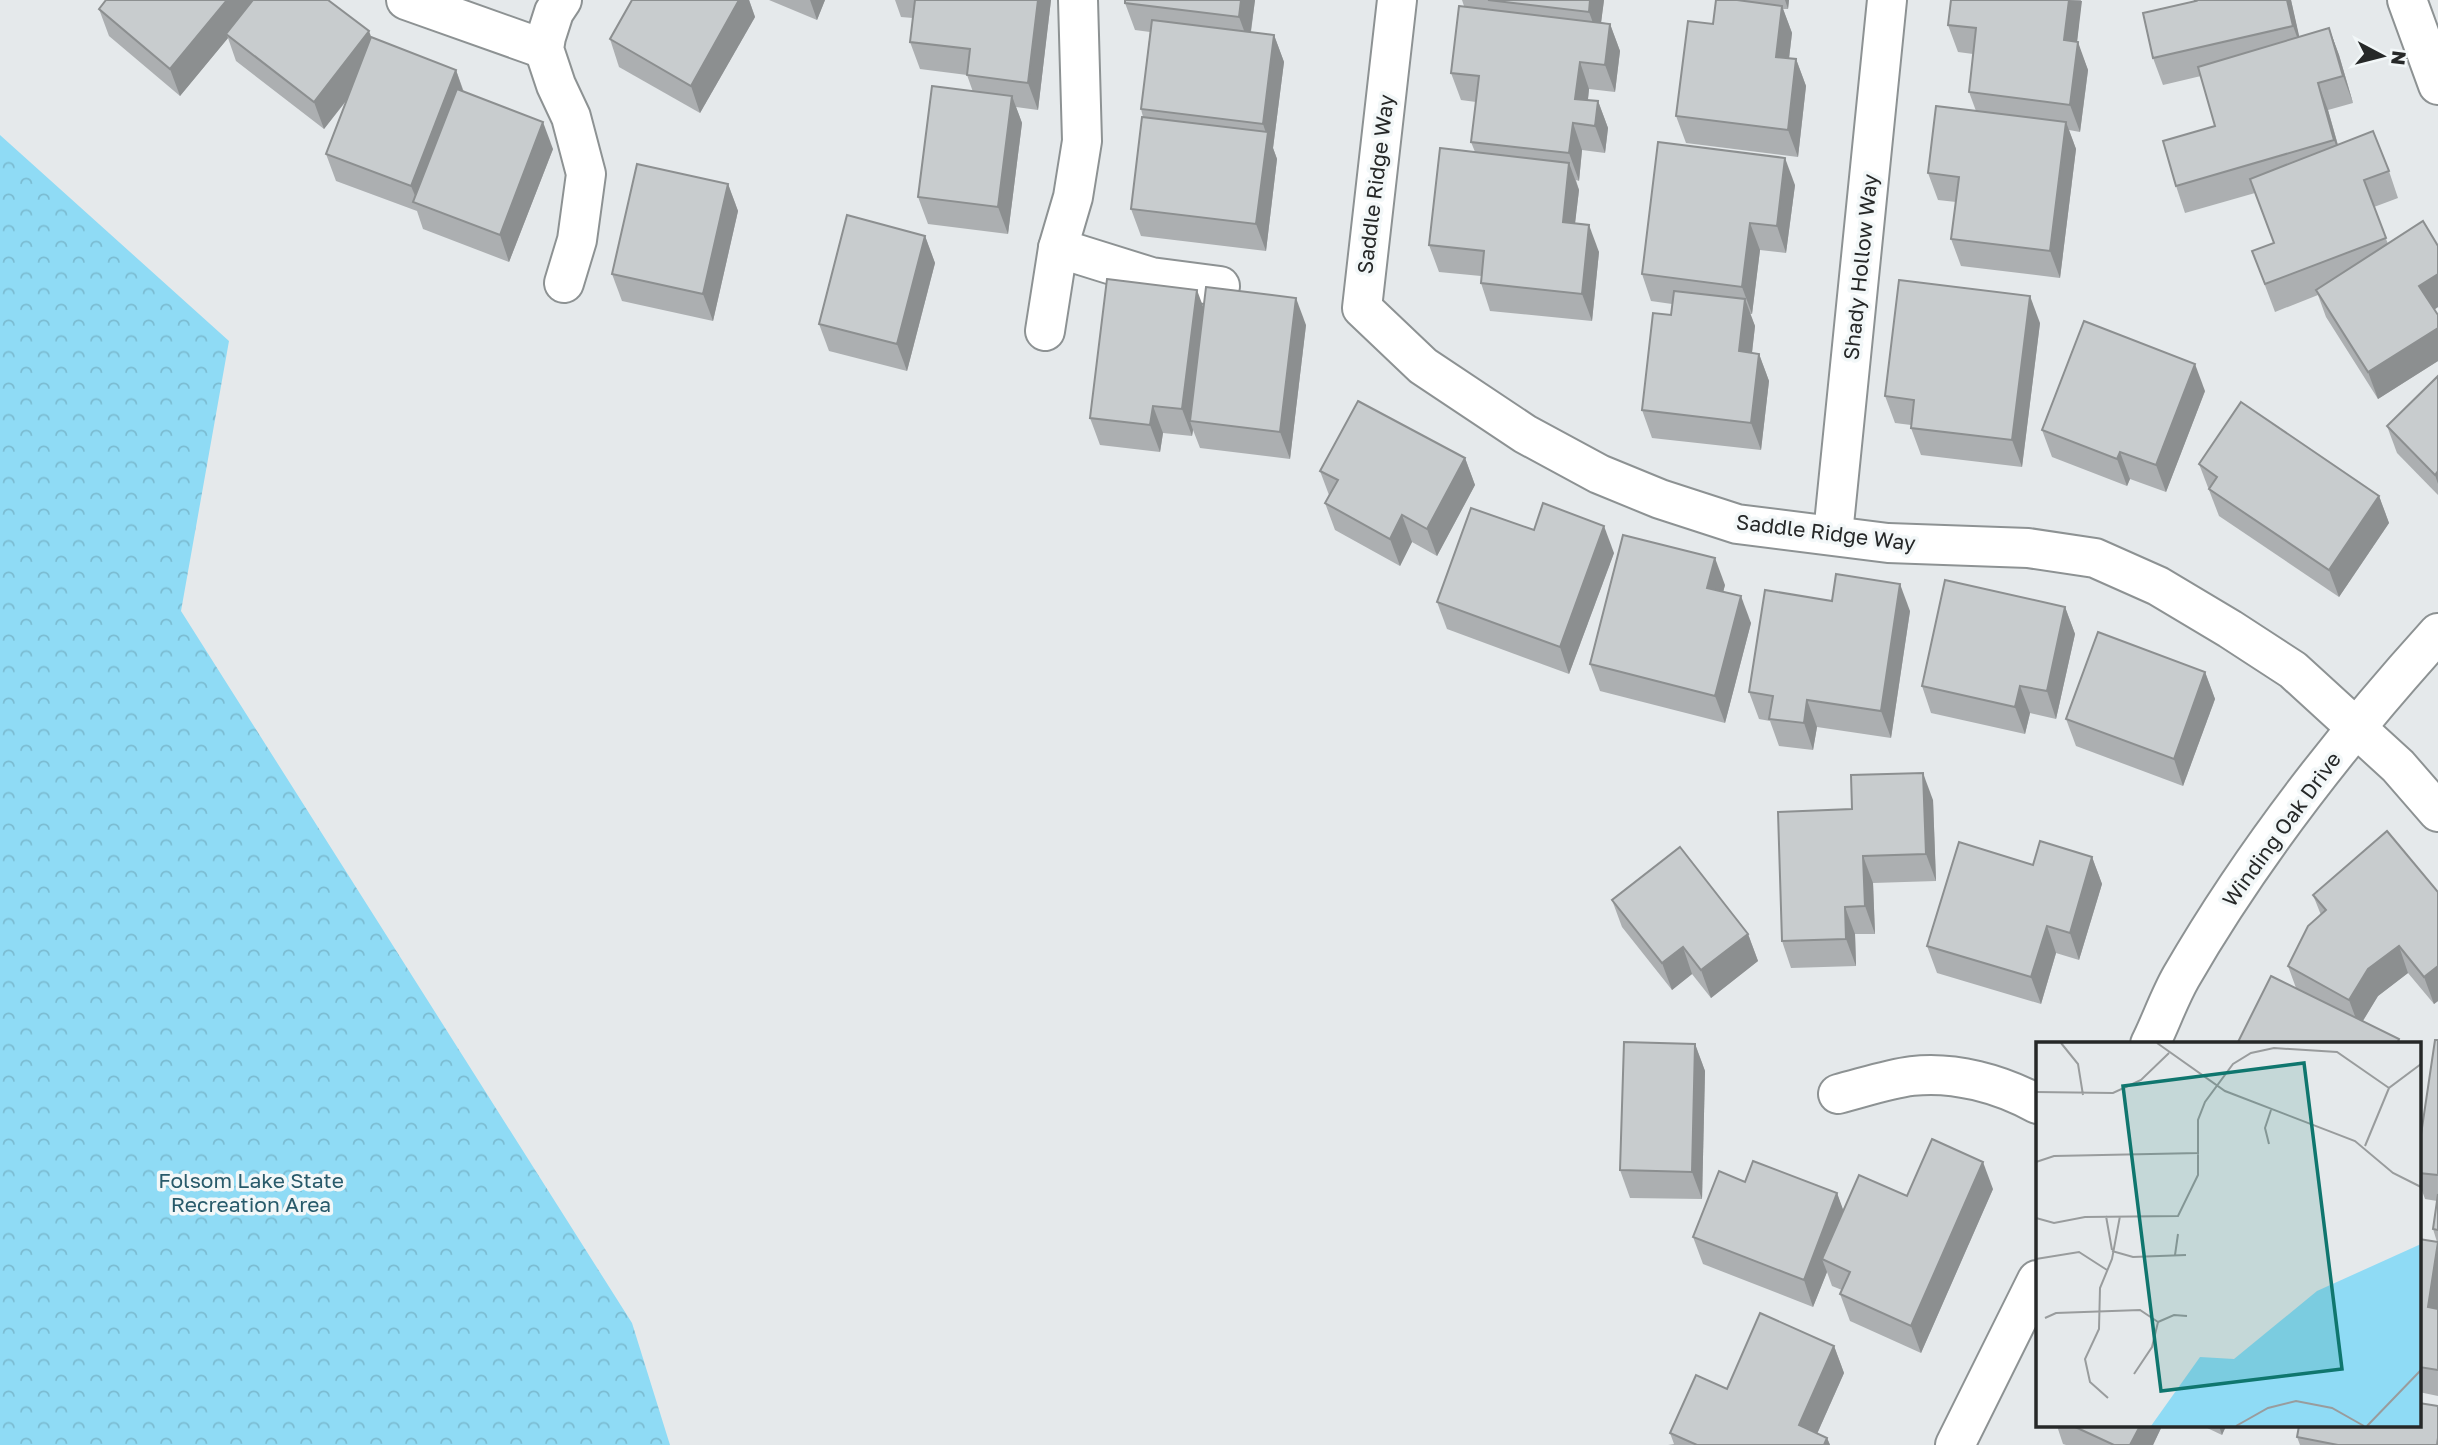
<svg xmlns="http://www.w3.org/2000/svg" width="2438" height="1445" viewBox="0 0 2438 1445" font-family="'Golos Text',sans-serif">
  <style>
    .park { fill: url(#park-crowns) }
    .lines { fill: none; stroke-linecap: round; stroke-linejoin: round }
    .street-casing { stroke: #8d9293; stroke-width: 42 }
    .secondary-casing { stroke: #8d9293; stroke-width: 42 }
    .street { stroke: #fff; stroke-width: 38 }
    .secondary { stroke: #fff; stroke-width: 38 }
    .wall { fill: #acafb1 }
    .shaded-wall { fill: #8c8f90 }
    .building { fill: #c8ccce; stroke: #8c8f90; stroke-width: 2 }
    .labels { text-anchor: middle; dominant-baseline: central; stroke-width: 7; stroke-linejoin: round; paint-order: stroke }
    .street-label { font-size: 21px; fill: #262828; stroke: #f2f7f8 }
    .park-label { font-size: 21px; fill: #285a6a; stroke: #f2f7f8 }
    .inset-road { fill: none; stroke: #999c9d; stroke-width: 2 }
    .view { fill: #0f766e; fill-opacity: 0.15; stroke: #0f766e; stroke-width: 3.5 }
    .inset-edge { fill: none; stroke: #262828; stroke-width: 3.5 }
  </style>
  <defs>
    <pattern id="park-crowns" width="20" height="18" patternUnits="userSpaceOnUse" patternTransform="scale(1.75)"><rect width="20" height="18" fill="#8fdbf5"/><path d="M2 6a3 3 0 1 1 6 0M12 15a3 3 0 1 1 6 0" fill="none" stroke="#7bbcd2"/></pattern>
  </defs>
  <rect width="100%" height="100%" fill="#e5e9eb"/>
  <!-- park -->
  <path class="park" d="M0 135 229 341 181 611 632 1323 670 1445H0Z"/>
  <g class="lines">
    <defs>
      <g id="street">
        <path d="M406 0 544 49"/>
        <path d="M562 0 554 12 546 37 544 49 556 85 571 117 586 174 577 240 564 283"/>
        <path d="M1397 0 1362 308 1423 366 1525 434 1599 474 1660 499 1737 524 1888 543 2028 548 2095 558 2158 586 2230 629 2293 670 2398 766 2438 812"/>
        <path d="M2407 0 2438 85"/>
        <path d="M1058 248 1151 277 1220 286"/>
        <path d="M1045 331 1058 248 1073 197 1082 141 1078 0"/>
        <path d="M1833 534 1887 0"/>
        <path d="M1838 1094C1862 1088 1888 1079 1912 1076 1954 1071 2001 1084 2037 1104"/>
      </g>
      <g id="secondary">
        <path d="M2150 1044C2161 1022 2169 998 2181 977 2253 852 2342 739 2438 633"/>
        <path d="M1955 1445 2037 1280"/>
      </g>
    </defs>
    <!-- street casing -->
    <use href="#street" class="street-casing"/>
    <!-- secondary casing -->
    <use href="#secondary" class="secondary-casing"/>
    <!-- street -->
    <use href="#street" class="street"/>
    <!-- secondary -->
    <use href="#secondary" class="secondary"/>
  </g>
  <!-- wall -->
  <g class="wall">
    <path d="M632 0H749L755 17 700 113 619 67 610 39Z"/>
    <path d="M769 0H825L817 20Z"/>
    <path d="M895 0H1051L1038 110 1016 107 1022 123 1008 234 928 224 918 197 973 92 967 75 920 69 910 42 913 18 901 17Z"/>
    <path d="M1255 0 1251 32 1274 35 1284 62 1273 148 1277 159 1266 251 1141 236 1131 209 1143 117 1141 109 1150 32 1135 30 1125 3Z"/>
    <path d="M1462 0H1604L1601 22 1610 24 1620 51 1615 92 1589 89 1588 100 1598 101 1608 128 1605 153 1582 150 1579 181 1576 180 1579 190 1575 223 1599 252 1592 321 1490 311 1481 283V276L1439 272 1429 245 1475 152 1471 142 1476 102 1461 100 1451 73 1464 6Z"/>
    <path d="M1713 0H1789L1788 9H1783L1792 33 1789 58 1796 59 1806 86 1798 157 1686 143 1676 116 1713 24 1716 0Z"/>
    <path d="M1951 0H2081L2077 42 2088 70 2080 132 2069 130 2076 149 2060 278 1961 266 1951 239 1956 202 1938 200 1928 173 1976 111 1969 92 1973 54 1958 52 1948 25Z"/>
    <path d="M2291 0 2299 37 2329 28 2339 55 2353 103 2328 110 2338 145 2389 171 2398 198 2374 207 2388 244 2438 246V307L2434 310 2438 315V361L2378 399 2326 317 2318 295 2275 312 2252 251 2274 243 2255 193 2185 213 2176 186 2215 126 2201 76 2163 85 2153 58Z"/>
    <path d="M99 9 371 38 456 70 464 92 553 149 509 262 423 229 417 211 336 181 326 154 347 100 324 129 236 61 228 38 180 96 109 36Z"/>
    <path d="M728 184 738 211 713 321 622 301 612 274Z"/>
    <path d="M1795 185 1786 253 1760 250 1752 314H1750L1755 326 1752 353 1759 354 1769 381 1761 450 1652 438 1642 410 1671 315 1672 304 1651 301 1642 274Z"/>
    <path d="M925 236 935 263 907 371 829 351 819 324Z"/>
    <path d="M2040 323 2022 467 1921 455 1911 428V425L1895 423 1885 396Z"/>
    <path d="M1306 325 1290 459 1200 448 1193 430 1192 436 1163 433 1160 452 1100 445 1090 418Z"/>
    <path d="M2438 376V495L2397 453 2387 426Z"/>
    <path d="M2205 391 2166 492 2130 479 2127 486 2052 457 2042 430Z"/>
    <path d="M1465 458 1475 485 1437 556 1412 542 1400 566 1335 530 1325 503 1329 495 1320 471Z"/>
    <path d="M2199 464 2379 496 2389 523 2339 597 2219 516Z"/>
    <path d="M1534 530 1614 553 1569 674 1447 629 1437 602Z"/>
    <path d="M1725 585 1723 592 1751 623 1725 723 1600 691 1590 664Z"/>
    <path d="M2065 607 2075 634 2056 719 2030 713 2025 734 1931 713 1922 686Z"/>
    <path d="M1910 611 1891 738 1817 727 1813 750 1779 746 1770 721 1759 719 1749 692Z"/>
    <path d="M2205 672 2215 699 2183 786 2076 746 2066 719Z"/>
    <path d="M1933 800 1936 881 1873 883 1875 934H1855L1856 966 1791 968 1782 941 1852 809Z"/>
    <path d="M2092 857 2102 884 2079 960 2056 953 2041 1004 1937 973 1927 946 2033 865Z"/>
    <path d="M2438 892V1001L2434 1004 2408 973 2378 996 2363 1021 2399 1039 2401 1044H2237L2296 988 2288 966 2321 915 2313 895Z"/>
    <path d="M1612 900 1748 934 1758 961 1711 998 1692 974 1672 990 1622 927Z"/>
    <path d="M2438 1040V1396L2419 1392V1239L2437 1242 2433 1229 2437 1201 2425 1199 2419 1182V1148Z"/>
    <path d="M1695 1044 1705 1071 1702 1199 1630 1198 1620 1170Z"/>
    <path d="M1745 1182 1837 1193 1843 1211 1907 1196 1993 1189 1921 1353 1850 1321 1840 1294 1842 1290 1832 1286 1827 1272 1813 1307 1703 1264 1693 1237Z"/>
    <path d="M1834 1346 1844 1373 1817 1434 1827 1438 1830 1445H1668L1674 1444 1670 1433 1727 1389Z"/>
    <path d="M2057 1426H2162L2153 1445H2066L2063 1444Z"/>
    <path d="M2203 1426H2226L2222 1435Z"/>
    <path d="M2297 1437 2438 1445H2300Z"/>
  </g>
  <!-- shaded-wall -->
  <g class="shaded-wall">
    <path d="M227 0H260L226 34 228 38 180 96 170 69Z"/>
    <path d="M739 0H749L755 17 700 113 691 86Z"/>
    <path d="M810 0H825L817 20Z"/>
    <path d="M1038 0H1051L1038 110 1028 83Z"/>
    <path d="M1241 0H1255L1249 44 1239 17Z"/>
    <path d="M1590 0H1604L1599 39 1589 12Z"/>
    <path d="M1785 0H1789L1788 9Z"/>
    <path d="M2069 0 2082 1 2074 67 2064 40Z"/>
    <path d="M2287 0H2291L2303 53 2293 26Z"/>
    <path d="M1782 6 1792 33 1786 84 1776 57Z"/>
    <path d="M1610 24 1620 51 1615 92 1605 65Z"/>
    <path d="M2329 28 2339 55 2353 103 2343 76Z"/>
    <path d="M369 31 379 58 324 129 314 102Z"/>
    <path d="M1274 35 1284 62 1273 148 1277 159 1266 251 1256 224 1267 136 1263 124Z"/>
    <path d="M2078 42 2088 70 2080 132 2070 105Z"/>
    <path d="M1796 59 1806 86 1798 157 1788 130Z"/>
    <path d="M1580 62 1589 89 1585 126 1575 99Z"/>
    <path d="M456 70 465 97 418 203 411 186Z"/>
    <path d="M2318 83 2328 110 2344 167 2334 140Z"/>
    <path d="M1012 96 1022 123 1008 234 998 207Z"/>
    <path d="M1598 101 1608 128 1605 153 1595 126Z"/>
    <path d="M543 122 553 149 509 262 500 235Z"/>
    <path d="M2066 122 2076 149 2060 278 2050 251Z"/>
    <path d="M1573 123 1582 150 1579 181 1569 153Z"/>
    <path d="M1785 158 1795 185 1786 253 1777 226Z"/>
    <path d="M1569 163 1579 190 1572 249 1563 222Z"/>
    <path d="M728 184 738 211 713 321 703 294Z"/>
    <path d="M1750 223 1760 250 1752 314 1742 287Z"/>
    <path d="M1589 225 1599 252 1592 321 1582 294Z"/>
    <path d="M925 236 935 263 907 371 897 344Z"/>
    <path d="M2438 274V307L2429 313 2419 286Z"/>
    <path d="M1197 290 1207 317 1190 421 1193 430 1192 436 1182 409Z"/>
    <path d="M2030 296 2040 323 2022 467 2012 440Z"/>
    <path d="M1296 298 1306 325 1290 459 1280 432Z"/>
    <path d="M1745 299 1755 326 1749 378 1739 351Z"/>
    <path d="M2438 328V361L2378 399 2368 372Z"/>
    <path d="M1759 354 1769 381 1761 450 1751 423Z"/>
    <path d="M2195 364 2205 391 2166 492 2156 465Z"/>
    <path d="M1153 406 1163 433 1160 452 1150 425Z"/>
    <path d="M2120 452 2130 479 2127 486 2117 459Z"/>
    <path d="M1465 458 1475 485 1437 556 1427 529Z"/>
    <path d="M2438 471V484L2435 475Z"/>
    <path d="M2379 496 2389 523 2339 597 2329 570Z"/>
    <path d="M1402 515 1412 542 1400 566 1390 539Z"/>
    <path d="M1604 526 1614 553 1569 674 1560 647Z"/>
    <path d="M1715 558 1725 585 1717 615 1707 588Z"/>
    <path d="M1900 584 1910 611 1891 738 1881 711Z"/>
    <path d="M1741 596 1751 623 1725 723 1715 696Z"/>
    <path d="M2065 607 2075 634 2056 719 2047 691Z"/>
    <path d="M2205 672 2215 699 2183 786 2174 759Z"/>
    <path d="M2020 686 2030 713 2025 734 2015 707Z"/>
    <path d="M1807 700 1817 727 1813 750 1804 723Z"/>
    <path d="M1923 773 1933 800 1936 881 1926 854Z"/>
    <path d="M1863 856 1873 883 1875 934 1865 906Z"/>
    <path d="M2092 857 2102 884 2079 960 2070 933Z"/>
    <path d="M1845 907 1855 934 1856 966 1846 939Z"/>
    <path d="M2047 926 2056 953 2041 1004 2031 977Z"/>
    <path d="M1748 934 1758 961 1711 998 1701 970Z"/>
    <path d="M2399 946 2408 973 2378 996 2359 1027 2349 1000 2368 969Z"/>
    <path d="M1683 947 1692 974 1672 990 1662 963Z"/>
    <path d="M2438 966V1001L2434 1004 2424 977Z"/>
    <path d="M1695 1044 1705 1071 1702 1199 1692 1172Z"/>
    <path d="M1983 1162 1993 1189 1921 1353 1911 1326Z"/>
    <path d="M1837 1193 1847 1220 1822 1259 1827 1272 1813 1307 1804 1280Z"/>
    <path d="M2438 1246V1334L2428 1307Z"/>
    <path d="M1834 1346 1844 1373 1812 1445 1799 1425Z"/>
    <path d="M2140 1426H2162L2153 1445H2130Z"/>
    <path d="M2219 1426H2226L2222 1435Z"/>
    <path d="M1827 1438 1830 1445H1824Z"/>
  </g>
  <!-- building -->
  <g class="building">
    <path d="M106 0H227L170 69 99 9Z"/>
    <path d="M253 0H328L369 31 314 102 226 34Z"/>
    <path d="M632 0H739L691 86 610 39Z"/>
    <path d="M915 0H1038L1028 83 967 75 970 49 910 42Z"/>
    <path d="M1125 0H1241L1239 17 1125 3Z"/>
    <path d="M1488 0H1590L1589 12Z"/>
    <path d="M1716 0H1737L1782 6 1776 57 1796 59 1788 130 1676 116 1688 21 1713 24Z"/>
    <path d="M1951 0H2069L2064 40 2078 42 2070 105 1969 92 1976 28 1948 25Z"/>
    <path d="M2195 0H2287L2293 26 2153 58 2143 13 2196 1Z"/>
    <path d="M1459 6 1610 24 1605 65 1580 62 1575 99 1598 101 1595 126 1573 123 1569 153 1471 142 1479 76 1451 73Z"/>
    <path d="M1152 20 1274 35 1263 124 1141 109Z"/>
    <path d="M2329 28 2343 76 2318 83 2334 140 2176 186 2163 141 2215 126 2198 67Z"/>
    <path d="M371 37 456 70 411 186 326 154Z"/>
    <path d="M932 86 1012 96 998 207 918 197Z"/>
    <path d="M457 89 543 122 500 235 413 202Z"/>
    <path d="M1936 106 2066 122 2050 251 1951 239 1959 177 1928 173Z"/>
    <path d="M1142 117 1268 132 1256 224 1131 209Z"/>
    <path d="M2373 131 2389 171 2364 180 2386 238 2265 284 2252 251 2274 243 2250 179Z"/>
    <path d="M1658 142 1785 158 1777 226 1750 223 1742 287 1642 274Z"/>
    <path d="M1440 148 1569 163 1563 222 1589 225 1582 294 1481 283 1484 251 1429 245Z"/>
    <path d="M637 164 728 184 703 294 612 274Z"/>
    <path d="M847 215 925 236 897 344 819 324Z"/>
    <path d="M2423 221 2438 246V274L2419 286 2438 315V328L2368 372 2316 290Z"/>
    <path d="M1107 279 1197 290 1182 409 1153 406 1150 425 1090 418Z"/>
    <path d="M1899 280 2030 296 2012 440 1911 428 1914 400 1885 396Z"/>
    <path d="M1206 287 1296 298 1280 432 1190 421Z"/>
    <path d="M1674 291 1745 299 1739 351 1759 354 1751 423 1642 410 1653 313 1671 315Z"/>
    <path d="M2084 321 2195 364 2156 465 2120 452 2117 459 2042 430Z"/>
    <path d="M2438 376V471L2435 475 2387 426Z"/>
    <path d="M1358 401 1465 458 1427 529 1402 515 1390 539 1325 503 1338 480 1320 471Z"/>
    <path d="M2241 402 2379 496 2329 570 2209 489 2217 477 2199 464Z"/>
    <path d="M1543 503 1604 526 1560 647 1437 602 1471 508 1534 530Z"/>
    <path d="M1623 535 1715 558 1707 588 1741 596 1715 696 1590 664Z"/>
    <path d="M1836 574 1900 584 1881 711 1807 700 1804 723 1769 719 1773 696 1749 692 1765 590 1832 601Z"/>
    <path d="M1945 580 2065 607 2047 691 2020 686 2015 707 1922 686Z"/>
    <path d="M2098 632 2205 672 2174 759 2066 719Z"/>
    <path d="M1923 773 1926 854 1863 856 1865 906 1845 907 1846 939 1782 941 1778 812 1852 809 1851 775Z"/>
    <path d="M2387 831 2438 892V966L2424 977 2399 946 2368 969 2349 1000 2288 966 2308 926 2326 910 2313 895Z"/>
    <path d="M2040 841 2092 857 2070 933 2047 926 2031 977 1927 946 1959 842 2033 865Z"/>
    <path d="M1680 847 1748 934 1701 970 1683 947 1662 963 1612 900Z"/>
    <path d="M2271 976 2399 1039 2397 1044H2237Z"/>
    <path d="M2435 1040H2438V1175L2419 1173V1148Z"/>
    <path d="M1624 1042 1695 1044 1692 1172 1620 1170Z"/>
    <path d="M1932 1139 1983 1162 1911 1326 1840 1294 1850 1272 1822 1259 1859 1175 1907 1196Z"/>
    <path d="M1753 1161 1837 1193 1804 1280 1693 1237 1719 1171 1745 1182Z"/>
    <path d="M2438 1194V1230L2433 1229Z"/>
    <path d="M2419 1239 2438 1242 2428 1307 2438 1309V1370L2419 1367Z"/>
    <path d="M1760 1313 1834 1346 1799 1425 1827 1438 1824 1445H1697L1670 1433 1696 1375 1727 1389Z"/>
    <path d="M2419 1403 2438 1406V1438L2437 1445H2338L2297 1437 2299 1426H2419Z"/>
    <path d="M2073 1426H2140L2130 1445H2114Z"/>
  </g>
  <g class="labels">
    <!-- street labels -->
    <g class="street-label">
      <text transform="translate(1375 184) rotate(-83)">Saddle Ridge Way</text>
      <text transform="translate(1860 267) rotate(-84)">Shady Hollow Way</text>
      <text transform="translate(1826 532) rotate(7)">Saddle Ridge Way</text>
      <text transform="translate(2281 829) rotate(-54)">Winding Oak Drive</text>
    </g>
    <!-- park labels -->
    <g class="park-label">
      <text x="251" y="1180">Folsom Lake State<tspan x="251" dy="24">Recreation Area</tspan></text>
    </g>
  </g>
  <!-- overview -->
  <g transform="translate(2036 1042)">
    <rect width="385" height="385" fill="#e5e9eb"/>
    <path d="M385 202V384H115L164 315 198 317 281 249Z" fill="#8fdbf5"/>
    <path class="inset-road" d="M25 1 42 22 47 53M121 1 189 49 319 99 357 131 385 145M0 50 77 51 105 38 133 11M233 102 229 86 235 68M329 104 353 46 385 22M0 120 18 114 163 111M70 174 76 208M0 176 18 181 49 175 142 174 162 133V78L169 60 197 22 215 11 238 6 301 10 353 46M76 209 97 215 150 213M139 213 142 192M0 217 43 210 71 228M9 276 20 271 104 268 122 280M122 280 138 273 151 274M98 332 116 305 122 280M72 356 54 340 49 317 63 287 64 246 76 217 84 174M200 384 232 366 260 359 296 366 328 384M331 384 385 328"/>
    <path class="view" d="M268 21 306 327 125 349 87 44Z"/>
    <rect width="385" height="385" class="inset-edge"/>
  </g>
  <!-- north arrow -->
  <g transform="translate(2382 56) rotate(97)" stroke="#f2f7f8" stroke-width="5" paint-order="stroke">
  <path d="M0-5L12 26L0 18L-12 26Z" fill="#262828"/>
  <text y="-10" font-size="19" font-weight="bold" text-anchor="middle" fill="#262828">N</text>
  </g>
</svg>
